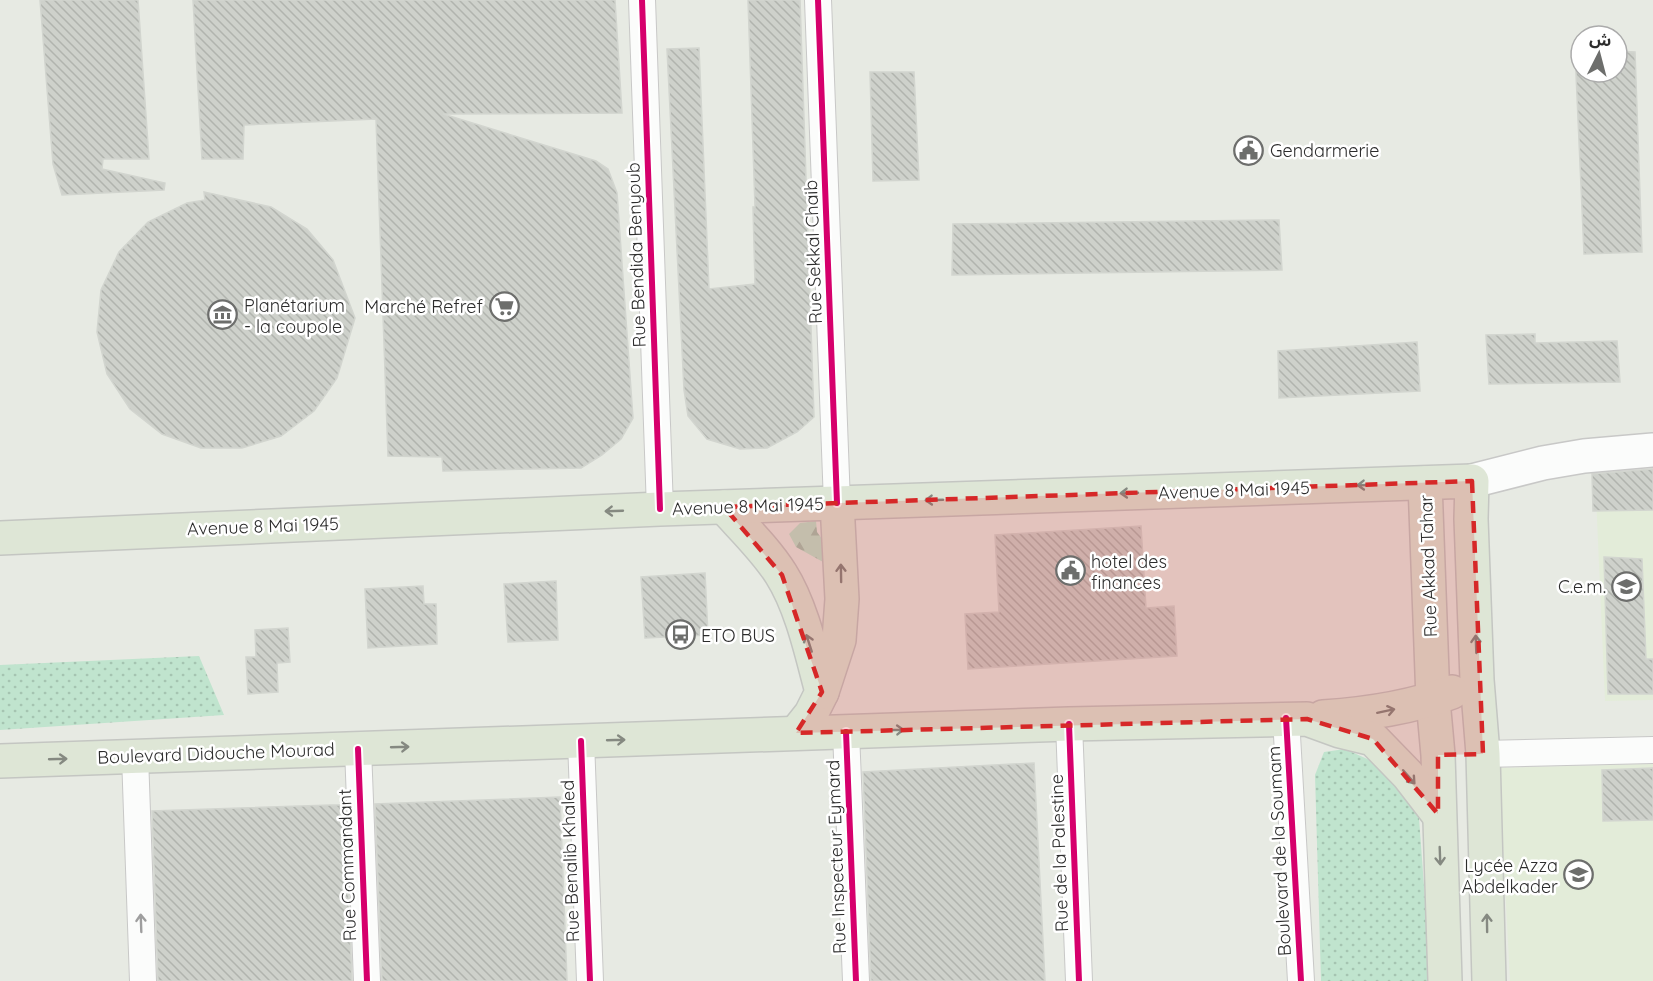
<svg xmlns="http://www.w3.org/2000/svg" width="1653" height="981" viewBox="0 0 1653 981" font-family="Quicksand,'Noto Sans Arabic',sans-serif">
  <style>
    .education { fill: #e3ecd9 }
    .forest { fill: url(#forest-firs) }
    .park { fill: url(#park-dots) }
    .building { fill: url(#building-back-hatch); stroke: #d2d5cf; stroke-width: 1.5 }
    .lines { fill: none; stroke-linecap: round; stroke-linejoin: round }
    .street-casing { stroke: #c8c8c7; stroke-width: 28 }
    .secondary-casing { stroke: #c8c8c7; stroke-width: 36 }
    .primary-casing { stroke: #c4c6c2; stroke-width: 36 }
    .street { stroke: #fbfcfb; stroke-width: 26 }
    .secondary { stroke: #fbfcfb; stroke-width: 33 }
    .primary { stroke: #dee6d6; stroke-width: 33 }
    .cycleway-casing { stroke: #fff; stroke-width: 10 }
    .cycleway { stroke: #d6006c; stroke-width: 6 }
    .oneway { stroke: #858981 }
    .oneway2 { stroke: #9e9e9e }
    .marked { fill: #d62828; fill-opacity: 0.2; stroke: #d62828; stroke-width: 4.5; stroke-dasharray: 12 8; stroke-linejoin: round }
    .labels { text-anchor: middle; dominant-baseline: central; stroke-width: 5; stroke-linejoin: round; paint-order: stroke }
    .poi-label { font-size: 18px; fill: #2c2c2c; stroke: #fff; text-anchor: start }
    .street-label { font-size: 18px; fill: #2c2c2c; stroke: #fff }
  </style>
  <defs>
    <pattern id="forest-firs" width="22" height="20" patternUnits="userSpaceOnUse" patternTransform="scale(1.5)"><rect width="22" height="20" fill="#c0e4ce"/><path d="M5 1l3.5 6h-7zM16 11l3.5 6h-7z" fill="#a5c4b1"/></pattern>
    <pattern id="park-dots" width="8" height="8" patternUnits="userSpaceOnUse" patternTransform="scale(1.5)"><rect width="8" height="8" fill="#c0e4ce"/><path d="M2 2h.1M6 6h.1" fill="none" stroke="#a5c4b1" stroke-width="1.8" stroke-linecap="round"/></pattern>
    <pattern id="building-back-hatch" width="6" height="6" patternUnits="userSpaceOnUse" patternTransform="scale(1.5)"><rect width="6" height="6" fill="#ced1cb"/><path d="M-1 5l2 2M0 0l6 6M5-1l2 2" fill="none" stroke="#b1b4ae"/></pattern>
  </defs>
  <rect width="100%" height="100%" fill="#e7eae3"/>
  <!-- education -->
  <g class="education">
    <path d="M1653 470V700L1605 701 1595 473Z"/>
    <path d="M1653 764V981H1510L1499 768Z"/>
  </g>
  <!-- forest -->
  <path class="forest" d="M816 521 817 532 825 543 823 562 796 547 789 534 800 523Z"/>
  <!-- park -->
  <g class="park">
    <path d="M199 656 224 715 0 730V665Z"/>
    <path d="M1345 749 1383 766 1419 818 1431 981H1321L1315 775 1324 752Z"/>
  </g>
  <!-- building -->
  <g class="building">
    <path d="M40 0H138L149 159H103L102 169 165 183 164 190 62 195 53 164Z"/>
    <path d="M193 0H615L622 113 443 114 596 161 608 169 617 193 633 418 621 439 602 455 581 468 443 471 442 457 388 456 376 119 244 125 243 159H202Z"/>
    <path d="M748 0H800L814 417 797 432 767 448 740 449 707 439 688 416 684 390 667 49 699 48 709 289 755 284 753 207H755Z"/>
    <path d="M1575 51H1581V72H1617V51L1635 52 1642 252 1584 254Z"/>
    <path d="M870 72H914L919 180 873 181Z"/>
    <path d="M204 192 271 207 307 229 333 260 355 318 337 378 314 411 281 436 242 448H201L162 434 130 409 107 374 97 332 101 290 119 252 148 222 187 203 205 200Z"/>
    <path d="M1279 220 1282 270 952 275 953 224Z"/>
    <path d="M1535 334V343L1617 341 1620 382 1489 384 1486 335Z"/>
    <path d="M1417 342 1420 391 1279 398 1278 351Z"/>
    <path d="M1653 469V510L1593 511 1592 474Z"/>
    <path d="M1141 526 1146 608 1174 606 1177 656 968 669 965 614 999 612 995 535Z"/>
    <path d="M1604 557 1642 559 1646 659H1653V694H1608Z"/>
    <path d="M705 573 708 635 645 638 641 577Z"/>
    <path d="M556 581 558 640 508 642 504 584Z"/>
    <path d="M423 586 424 604H436L437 644 368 648 365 589Z"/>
    <path d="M288 628 290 662 277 663 278 692 248 694 246 657H256L255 630Z"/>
    <path d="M1034 763 1045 981H871L863 772Z"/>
    <path d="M1653 768V820L1603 821 1602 770Z"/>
    <path d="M560 797 567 981H382L375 804Z"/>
    <path d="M332 805H345L352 981H158L152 811Z"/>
  </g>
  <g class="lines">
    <defs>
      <g id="street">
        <path d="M642 0 660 509"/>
        <path d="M818 0 837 503"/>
        <path d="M1286 718 1301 981"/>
        <path d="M1069 724 1079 981"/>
        <path d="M846 732 856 981"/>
        <path d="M581 741 590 981"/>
        <path d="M358 749 367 981"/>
        <path d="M1483 754 1653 750"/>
        <path d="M135 756 143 981"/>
      </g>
      <path id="secondary" d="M1472 481 1543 463 1584 456 1653 450"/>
      <g id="primary">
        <path d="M1425 483 1433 700 1438 755 1445 981"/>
        <path d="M724 507C744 529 766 550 781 574 802 607 812 655 822 692L811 714 796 733"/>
        <path d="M0 538 660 509 1472 481 1471 519 1477 680 1483 754 1489 981"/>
        <path d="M822 692 839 640 842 599 837 503"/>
        <path d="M1323 717C1368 714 1410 708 1452 692"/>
        <path d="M0 761 1069 724 1307 719 1340 731 1373 739 1408 775 1438 814"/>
      </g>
    </defs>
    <!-- street casing -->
    <use href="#street" class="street-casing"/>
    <!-- secondary casing -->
    <use href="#secondary" class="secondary-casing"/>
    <!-- primary casing -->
    <use href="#primary" class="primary-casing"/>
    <!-- street -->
    <use href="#street" class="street"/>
    <!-- secondary -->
    <use href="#secondary" class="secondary"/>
    <!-- primary -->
    <use href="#primary" class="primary"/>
    <defs>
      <g id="cycleway">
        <path d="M642 0 660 509"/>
        <path d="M818 0 837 503"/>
        <path d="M1286 718 1301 981"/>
        <path d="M1069 724 1079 981"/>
        <path d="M846 732 856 981"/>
        <path d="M581 741 590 981"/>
        <path d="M358 749 367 981"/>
      </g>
    </defs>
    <!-- cycleway casing -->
    <use href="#cycleway" class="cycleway-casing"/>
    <!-- cycleway -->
    <use href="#cycleway" class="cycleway"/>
  </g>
  <!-- one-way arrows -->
  <defs><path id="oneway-shaft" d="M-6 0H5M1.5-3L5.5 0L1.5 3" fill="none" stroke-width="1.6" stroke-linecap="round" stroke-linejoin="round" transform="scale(1.5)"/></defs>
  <g class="oneway">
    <use href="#oneway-shaft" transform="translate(1366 485) rotate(178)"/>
    <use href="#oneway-shaft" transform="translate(1129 493) rotate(178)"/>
    <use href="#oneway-shaft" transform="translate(934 500) rotate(178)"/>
    <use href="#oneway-shaft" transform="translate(614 511) rotate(178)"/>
    <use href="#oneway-shaft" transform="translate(841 573) rotate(-91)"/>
    <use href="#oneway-shaft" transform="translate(809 643) rotate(-108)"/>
    <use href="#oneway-shaft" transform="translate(1476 644) rotate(-92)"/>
    <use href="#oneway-shaft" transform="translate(1386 711) rotate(-12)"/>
    <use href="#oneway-shaft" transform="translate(895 730) rotate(-2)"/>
    <use href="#oneway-shaft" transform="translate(616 740) rotate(-2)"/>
    <use href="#oneway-shaft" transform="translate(400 747) rotate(-2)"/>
    <use href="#oneway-shaft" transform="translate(58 759) rotate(-2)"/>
    <use href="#oneway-shaft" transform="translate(1409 777) rotate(49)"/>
    <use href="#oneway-shaft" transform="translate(1440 856) rotate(88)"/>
    <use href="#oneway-shaft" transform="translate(1487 923) rotate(-91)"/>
  </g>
  <use class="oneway2" href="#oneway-shaft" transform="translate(141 923) rotate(-92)"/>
  <!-- marked area -->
  <path class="marked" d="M1472 481 1483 754 1438 755V814L1373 739 1307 719 796 733 822 692 782 575 724 507Z"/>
  <!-- icons -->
  <defs>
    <symbol id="civic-ring" viewBox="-11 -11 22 22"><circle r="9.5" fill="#fff" stroke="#6d6e6c" stroke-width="1.5"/><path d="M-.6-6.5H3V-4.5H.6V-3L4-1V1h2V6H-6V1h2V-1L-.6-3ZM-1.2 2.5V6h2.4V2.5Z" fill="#6d6e6c"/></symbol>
    <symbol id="supermarket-ring" viewBox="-11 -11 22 22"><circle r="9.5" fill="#fff" stroke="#6d6e6c" stroke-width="1.5"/><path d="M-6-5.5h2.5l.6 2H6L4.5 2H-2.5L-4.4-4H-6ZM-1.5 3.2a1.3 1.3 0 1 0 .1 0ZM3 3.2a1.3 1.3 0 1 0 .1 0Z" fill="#6d6e6c"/></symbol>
    <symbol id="museum-ring" viewBox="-11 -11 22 22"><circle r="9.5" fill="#fff" stroke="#6d6e6c" stroke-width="1.5"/><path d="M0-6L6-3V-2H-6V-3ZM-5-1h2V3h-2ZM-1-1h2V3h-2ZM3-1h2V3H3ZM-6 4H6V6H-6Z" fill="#6d6e6c"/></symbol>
    <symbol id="university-ring" viewBox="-11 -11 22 22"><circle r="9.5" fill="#fff" stroke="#6d6e6c" stroke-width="1.5"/><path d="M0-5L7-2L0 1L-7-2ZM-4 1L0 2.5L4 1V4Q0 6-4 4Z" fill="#6d6e6c"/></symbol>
    <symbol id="bus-ring" viewBox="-11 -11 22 22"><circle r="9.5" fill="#fff" stroke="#6d6e6c" stroke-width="1.5"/><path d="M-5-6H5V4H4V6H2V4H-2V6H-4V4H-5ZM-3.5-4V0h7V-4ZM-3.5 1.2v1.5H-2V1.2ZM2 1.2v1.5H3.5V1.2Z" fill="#6d6e6c"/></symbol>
  </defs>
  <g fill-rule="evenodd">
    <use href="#civic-ring" x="1232" y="134" width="33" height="33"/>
    <use href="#supermarket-ring" x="488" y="290" width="33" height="33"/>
    <use href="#museum-ring" x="206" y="298" width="33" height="33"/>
    <use href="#civic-ring" x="1054" y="554" width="33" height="33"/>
    <use href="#university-ring" x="1610" y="570" width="33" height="33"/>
    <use href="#bus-ring" x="664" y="618" width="33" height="33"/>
    <use href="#university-ring" x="1562" y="858" width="33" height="33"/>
  </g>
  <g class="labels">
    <!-- poi labels -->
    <g class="poi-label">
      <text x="1270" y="150">Gendarmerie</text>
      <text x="244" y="305">Planétarium<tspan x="244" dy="21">- la coupole</tspan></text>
      <text x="483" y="306" text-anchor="end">Marché Refref</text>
      <text x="1091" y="561">hotel des<tspan x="1091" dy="21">finances</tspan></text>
      <text x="1606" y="586" text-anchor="end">C.e.m.</text>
      <text x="701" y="635">ETO BUS</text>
      <text x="1558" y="865" text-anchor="end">Lycée Azza<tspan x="1558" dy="21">Abdelkader</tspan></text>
    </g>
    <!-- street labels -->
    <g class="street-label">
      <text transform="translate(813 252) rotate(-92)">Rue Sekkal Chaib</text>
      <text transform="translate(636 255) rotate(-92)">Rue Bendida Benyoub</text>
      <text transform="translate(1234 490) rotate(-2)">Avenue 8 Mai 1945</text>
      <text transform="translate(748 506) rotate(-2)">Avenue 8 Mai 1945</text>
      <text transform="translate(263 526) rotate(-2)">Avenue 8 Mai 1945</text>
      <text transform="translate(1428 566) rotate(-92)">Rue Akkad Tahar</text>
      <text transform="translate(216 753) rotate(-2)">Boulevard Didouche Mourad</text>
      <text transform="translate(1279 851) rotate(-93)">Boulevard de la Soumam</text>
      <text transform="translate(1059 853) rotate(-92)">Rue de la Palestine</text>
      <text transform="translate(836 857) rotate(-92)">Rue Inspecteur Eymard</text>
      <text transform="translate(570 861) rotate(-92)">Rue Benalib Khaled</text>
      <text transform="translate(347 865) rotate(-92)">Rue Commandant</text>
    </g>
  </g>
  <!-- north arrow -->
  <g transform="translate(1599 54) rotate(6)"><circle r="28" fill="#ffffff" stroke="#ababab" stroke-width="1.5"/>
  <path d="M0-4.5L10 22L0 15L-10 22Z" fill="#6d6e6c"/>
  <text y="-9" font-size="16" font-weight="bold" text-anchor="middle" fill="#2c2c2c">ش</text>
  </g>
</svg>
